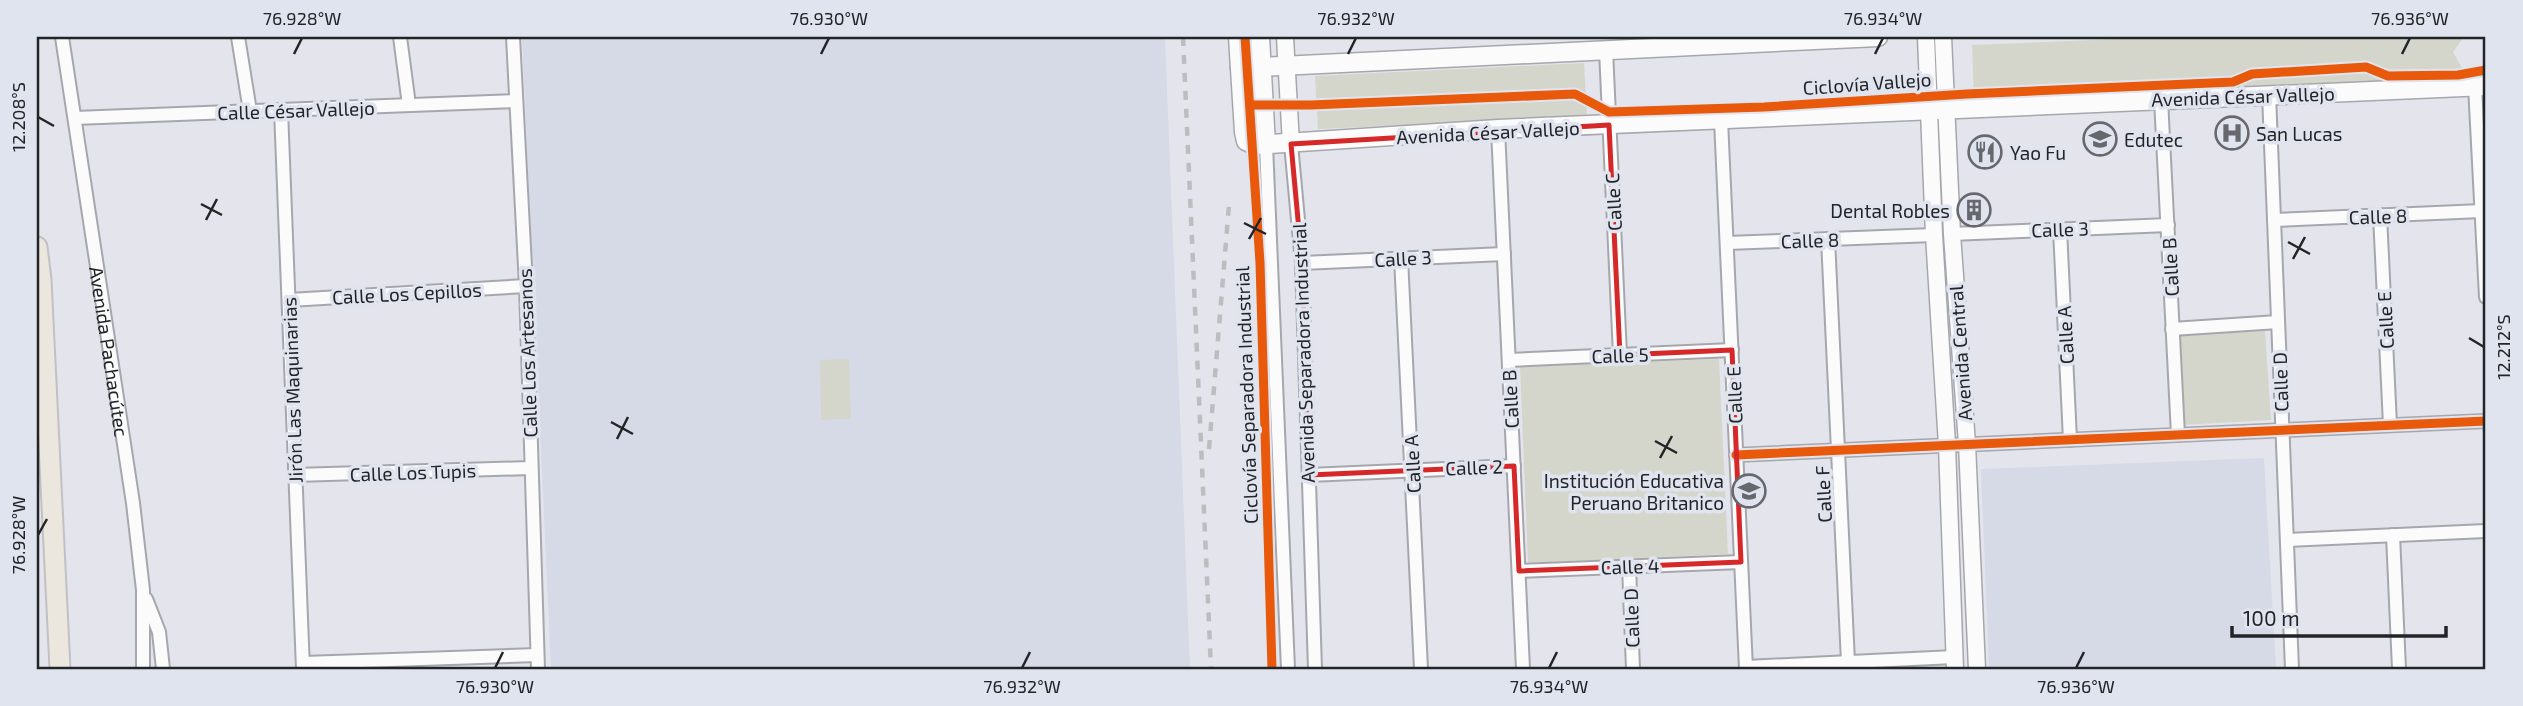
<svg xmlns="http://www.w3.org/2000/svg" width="2523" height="706" viewBox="0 0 2523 706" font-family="'Exo 2',sans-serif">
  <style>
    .built { fill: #d6dae7 }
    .green { fill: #d4d6cb }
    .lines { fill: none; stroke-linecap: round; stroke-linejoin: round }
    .minor-casing { stroke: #a6a7ad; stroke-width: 16 }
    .tertiary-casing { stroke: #a6a7ad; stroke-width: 19 }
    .secondary-casing { stroke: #a6a7ad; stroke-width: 21 }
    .primary-casing { stroke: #c1c1c5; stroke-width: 23 }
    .minor { stroke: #fbfbfc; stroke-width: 12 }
    .tertiary { stroke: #fbfbfc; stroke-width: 16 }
    .secondary { stroke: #fbfbfc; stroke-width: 18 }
    .primary { stroke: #ece7de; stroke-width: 19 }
    .rail { stroke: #bdbdbf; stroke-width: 4.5; stroke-dasharray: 9 9; stroke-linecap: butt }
    .cycleway-casing { stroke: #e0e4ef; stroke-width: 13 }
    .cycleway { stroke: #e8590c; stroke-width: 9 }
    .marked { fill: none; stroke: #d62828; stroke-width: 5; stroke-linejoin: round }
    .ticks { fill: none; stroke: #232428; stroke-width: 2.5 }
    .labels { text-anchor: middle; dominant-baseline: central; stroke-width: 7; stroke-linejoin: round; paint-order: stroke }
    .street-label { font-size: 19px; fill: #232428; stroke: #e0e4ef }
    .poi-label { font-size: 19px; fill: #232428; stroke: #e0e4ef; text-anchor: start }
    .neatline { fill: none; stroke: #232428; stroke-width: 2.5 }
    .ticks-label { font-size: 18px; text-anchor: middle; fill: #232428 }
  </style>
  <rect width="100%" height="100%" fill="#e4e5ec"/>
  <!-- built -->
  <g class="built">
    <path d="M522 37H1165L1190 669H551Z"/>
    <path d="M2264 458 2276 669H1989L1981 469Z"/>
  </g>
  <!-- green -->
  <g class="green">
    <path d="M2169 37H2464L2453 52 2468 78 1974 98 1972 45Z"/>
    <path d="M1584 63 1587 117 1318 129 1315 76Z"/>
    <path d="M2265 331 2271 420 2181 425 2176 335Z"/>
    <path d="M849 359 851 419 821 420 820 360Z"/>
    <path d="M1719 359 1728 554 1528 563 1520 367Z"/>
  </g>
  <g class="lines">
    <defs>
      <g id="minor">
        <path id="s1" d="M62 37 133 503 143 590V669"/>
        <path d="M238 37 250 111"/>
        <path d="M400 37 409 105"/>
        <path d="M513 37 526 286 538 669"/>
        <path d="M1606 50 1620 355"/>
        <path d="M2475 86 2486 297"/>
        <path d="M2269 94 2292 669"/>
        <path d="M2161 99 2178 435"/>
        <path d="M281 110 303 669"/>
        <path d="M75 118 516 101"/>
        <path d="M1721 120 1746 669"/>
        <path d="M1498 129 1523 669"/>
        <path d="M1291 144 1302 263 1315 669"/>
        <path d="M1266 145 1288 669"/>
        <path d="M2380 215 2390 425"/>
        <path d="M2274 220 2482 211"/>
        <path d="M2060 229 2070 440"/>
        <path d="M1952 234 2168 225"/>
        <path d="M1828 239 1848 662"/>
        <path d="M1727 243 1934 235"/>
        <path d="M1401 258 1421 669"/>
        <path d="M1302 263 1504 254"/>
        <path d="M289 300 526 286"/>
        <path d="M2172 329 2278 322"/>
        <path d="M1509 360 1732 350"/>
        <path d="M1736 455 2486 421"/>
        <path d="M295 475 530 468"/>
        <path d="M1309 475 1514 466"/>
        <path d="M2393 535 2399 669"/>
        <path d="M2287 540 2486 531"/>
        <path d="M1629 566 1633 669"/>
        <path d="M1519 571 1741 562"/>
        <path d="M146 599 159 632 163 669"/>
        <path d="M303 663 537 655"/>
        <path d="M1746 667 1954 657"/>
      </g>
      <g id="tertiary">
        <path d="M1285 37 1291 144"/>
        <path d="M1926 37 1934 235 1947 445 1955 669"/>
        <path d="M1943 37 1952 234 1967 444 1977 669"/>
      </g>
      <g id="secondary">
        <path d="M1238 37 1244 132 1246 141 1254 145 1498 129 2486 86"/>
        <path d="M1260 37 1266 145"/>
        <path d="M1240 68 1878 37"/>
      </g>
      <path id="primary" d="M37 247 41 280 60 669"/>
    </defs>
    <!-- minor casing -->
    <use href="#minor" class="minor-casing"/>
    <!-- tertiary casing -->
    <use href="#tertiary" class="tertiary-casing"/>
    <!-- secondary casing -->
    <use href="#secondary" class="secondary-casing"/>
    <!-- primary casing -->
    <use href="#primary" class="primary-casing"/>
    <!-- minor -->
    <use href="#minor" class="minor"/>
    <!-- tertiary -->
    <use href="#tertiary" class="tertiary"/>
    <!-- secondary -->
    <use href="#secondary" class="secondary"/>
    <!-- primary -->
    <use href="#primary" class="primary"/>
    <!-- rail -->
    <g class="rail">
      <path d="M1183 37 1211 669"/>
      <path d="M1209 449 1229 205"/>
    </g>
    <defs>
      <g id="cycleway">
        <path d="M1245 37 1260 263 1272 669"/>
        <path d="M1251 105H1311L1575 94 1609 112 1764 107 1967 94 2233 82 2252 74 2366 67 2388 76 2458 75 2486 70"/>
        <path d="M1736 455 2486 421"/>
      </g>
    </defs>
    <!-- cycleway casing -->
    <use href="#cycleway" class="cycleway-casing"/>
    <!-- cycleway -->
    <use href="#cycleway" class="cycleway"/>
  </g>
  <!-- marked area -->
  <path class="marked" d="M1609 125 1620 355 1732 350 1741 562 1519 571 1514 466 1309 475 1302 263 1291 144Z"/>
  <!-- ticks -->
  <path class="ticks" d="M294 54 302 38M821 54 829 38M1348 54 1356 38M1875 54 1883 38M2402 54 2410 38M38 117 54 126M201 204 222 215M206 220 217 199M1244 223 1266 234M1249 239 1261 218M2288 242 2310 254M2293 259 2305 237M2469 338 2484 347M611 422 633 434M617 439 628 417M1655 441 1677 453M1660 458 1672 436M38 535 47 519M495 668 503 652M1022 668 1030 652M1549 668 1557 652M2076 668 2084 652"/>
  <!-- icons -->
  <defs>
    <symbol id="hospital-ring" viewBox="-11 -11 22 22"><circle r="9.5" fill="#e0e4ef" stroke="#67686d" stroke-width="1.5"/><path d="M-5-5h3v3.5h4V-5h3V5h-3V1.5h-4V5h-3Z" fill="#67686d"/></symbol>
    <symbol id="university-ring" viewBox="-11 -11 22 22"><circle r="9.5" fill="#e0e4ef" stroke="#67686d" stroke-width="1.5"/><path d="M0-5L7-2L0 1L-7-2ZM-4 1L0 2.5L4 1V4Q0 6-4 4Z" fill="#67686d"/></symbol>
    <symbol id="restaurant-ring" viewBox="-11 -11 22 22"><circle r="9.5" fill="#e0e4ef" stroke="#67686d" stroke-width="1.5"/><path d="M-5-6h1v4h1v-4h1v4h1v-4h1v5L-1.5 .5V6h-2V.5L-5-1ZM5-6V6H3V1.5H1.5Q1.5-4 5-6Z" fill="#67686d"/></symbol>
    <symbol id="building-ring" viewBox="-11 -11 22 22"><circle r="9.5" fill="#e0e4ef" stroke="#67686d" stroke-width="1.5"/><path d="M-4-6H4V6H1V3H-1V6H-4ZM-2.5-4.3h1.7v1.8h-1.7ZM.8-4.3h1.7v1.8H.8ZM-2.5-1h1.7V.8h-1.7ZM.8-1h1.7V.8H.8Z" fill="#67686d"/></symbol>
    <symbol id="school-ring" viewBox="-11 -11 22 22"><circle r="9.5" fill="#e0e4ef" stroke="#67686d" stroke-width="1.5"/><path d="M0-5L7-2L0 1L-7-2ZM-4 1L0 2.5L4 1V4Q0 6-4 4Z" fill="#67686d"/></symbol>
  </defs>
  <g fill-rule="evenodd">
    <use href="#hospital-ring" x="2213" y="114" width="38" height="38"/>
    <use href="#university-ring" x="2081" y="120" width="38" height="38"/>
    <use href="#restaurant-ring" x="1966" y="133" width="38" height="38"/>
    <use href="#building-ring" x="1955" y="191" width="38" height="38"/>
    <use href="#school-ring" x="1730" y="472" width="38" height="38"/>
  </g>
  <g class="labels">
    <!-- street labels -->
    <g class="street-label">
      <text transform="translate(1867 83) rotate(-4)">Ciclovía Vallejo</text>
      <text transform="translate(2243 96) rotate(-2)">Avenida César Vallejo</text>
      <text transform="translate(296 110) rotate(-2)">Calle César Vallejo</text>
      <text transform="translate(1488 132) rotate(-3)">Avenida César Vallejo</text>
      <text transform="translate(1613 202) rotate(-93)">Calle C</text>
      <text transform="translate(2378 216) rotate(-2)">Calle 8</text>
      <text transform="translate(2060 229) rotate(-2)">Calle 3</text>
      <text transform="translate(1810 240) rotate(-2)">Calle 8</text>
      <text transform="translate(1403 258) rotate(-3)">Calle 3</text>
      <text transform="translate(2170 267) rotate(-93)">Calle B</text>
      <text transform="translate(407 293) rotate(-3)">Calle Los Cepillos</text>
      <text transform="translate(2385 320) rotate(-93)">Calle E</text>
      <text transform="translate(2065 335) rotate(-93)">Calle A</text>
      <text stroke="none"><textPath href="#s1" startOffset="318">Avenida Pachacútec</textPath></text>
      <text transform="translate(527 353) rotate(-92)">Calle Los Artesanos</text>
      <text transform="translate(1303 353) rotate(-92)">Avenida Separadora Industrial</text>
      <text transform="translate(1960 353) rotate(-94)">Avenida Central</text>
      <text transform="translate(1620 355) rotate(-2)">Calle 5</text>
      <text transform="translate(2280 382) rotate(-92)">Calle D</text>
      <text transform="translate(292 390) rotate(-92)">Jirón Las Maquinarias</text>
      <text transform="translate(1246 395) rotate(-92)">Ciclovía Separadora Industrial</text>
      <text transform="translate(1734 395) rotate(-92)">Calle E</text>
      <text transform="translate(1510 399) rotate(-93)">Calle B</text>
      <text transform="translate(1412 464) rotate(-93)">Calle A</text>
      <text transform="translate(1474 467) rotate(-2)">Calle 2</text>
      <text transform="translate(413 472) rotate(-2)">Calle Los Tupis</text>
      <text transform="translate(1823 494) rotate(-93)">Calle F</text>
      <text transform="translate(1630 566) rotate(-2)">Calle 4</text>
      <text transform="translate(1631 618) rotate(-92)">Calle D</text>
    </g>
    <!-- poi labels -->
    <g class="poi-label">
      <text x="2256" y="133">San Lucas</text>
      <text x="2124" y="139">Edutec</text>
      <text x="2010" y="152">Yao Fu</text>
      <text x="1950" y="210" text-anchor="end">Dental Robles</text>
      <text x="1724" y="480" text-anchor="end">Institución Educativa<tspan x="1724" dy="22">Peruano Britanico</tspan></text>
    </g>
  </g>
  <!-- border -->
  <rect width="2523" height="706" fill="none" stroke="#e0e4ef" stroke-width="77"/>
  <!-- scale -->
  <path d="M2232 626v10h214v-10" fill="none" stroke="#232428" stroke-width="3.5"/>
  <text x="2243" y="626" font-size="21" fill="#232428" stroke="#e0e4ef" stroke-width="5" paint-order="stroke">100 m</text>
  <rect x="38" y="38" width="2446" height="630" class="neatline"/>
  <g class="ticks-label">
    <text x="302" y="25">76.928°W</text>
    <text x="829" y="25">76.930°W</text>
    <text x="1356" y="25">76.932°W</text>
    <text x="1883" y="25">76.934°W</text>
    <text x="2410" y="25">76.936°W</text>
    <text transform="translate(19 117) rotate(-90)" y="6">12.208°S</text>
    <text transform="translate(2504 347) rotate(-90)" y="6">12.212°S</text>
    <text transform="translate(19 535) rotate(-90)" y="6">76.928°W</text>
    <text x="495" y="693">76.930°W</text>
    <text x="1022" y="693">76.932°W</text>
    <text x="1549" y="693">76.934°W</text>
    <text x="2076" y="693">76.936°W</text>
  </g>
</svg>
